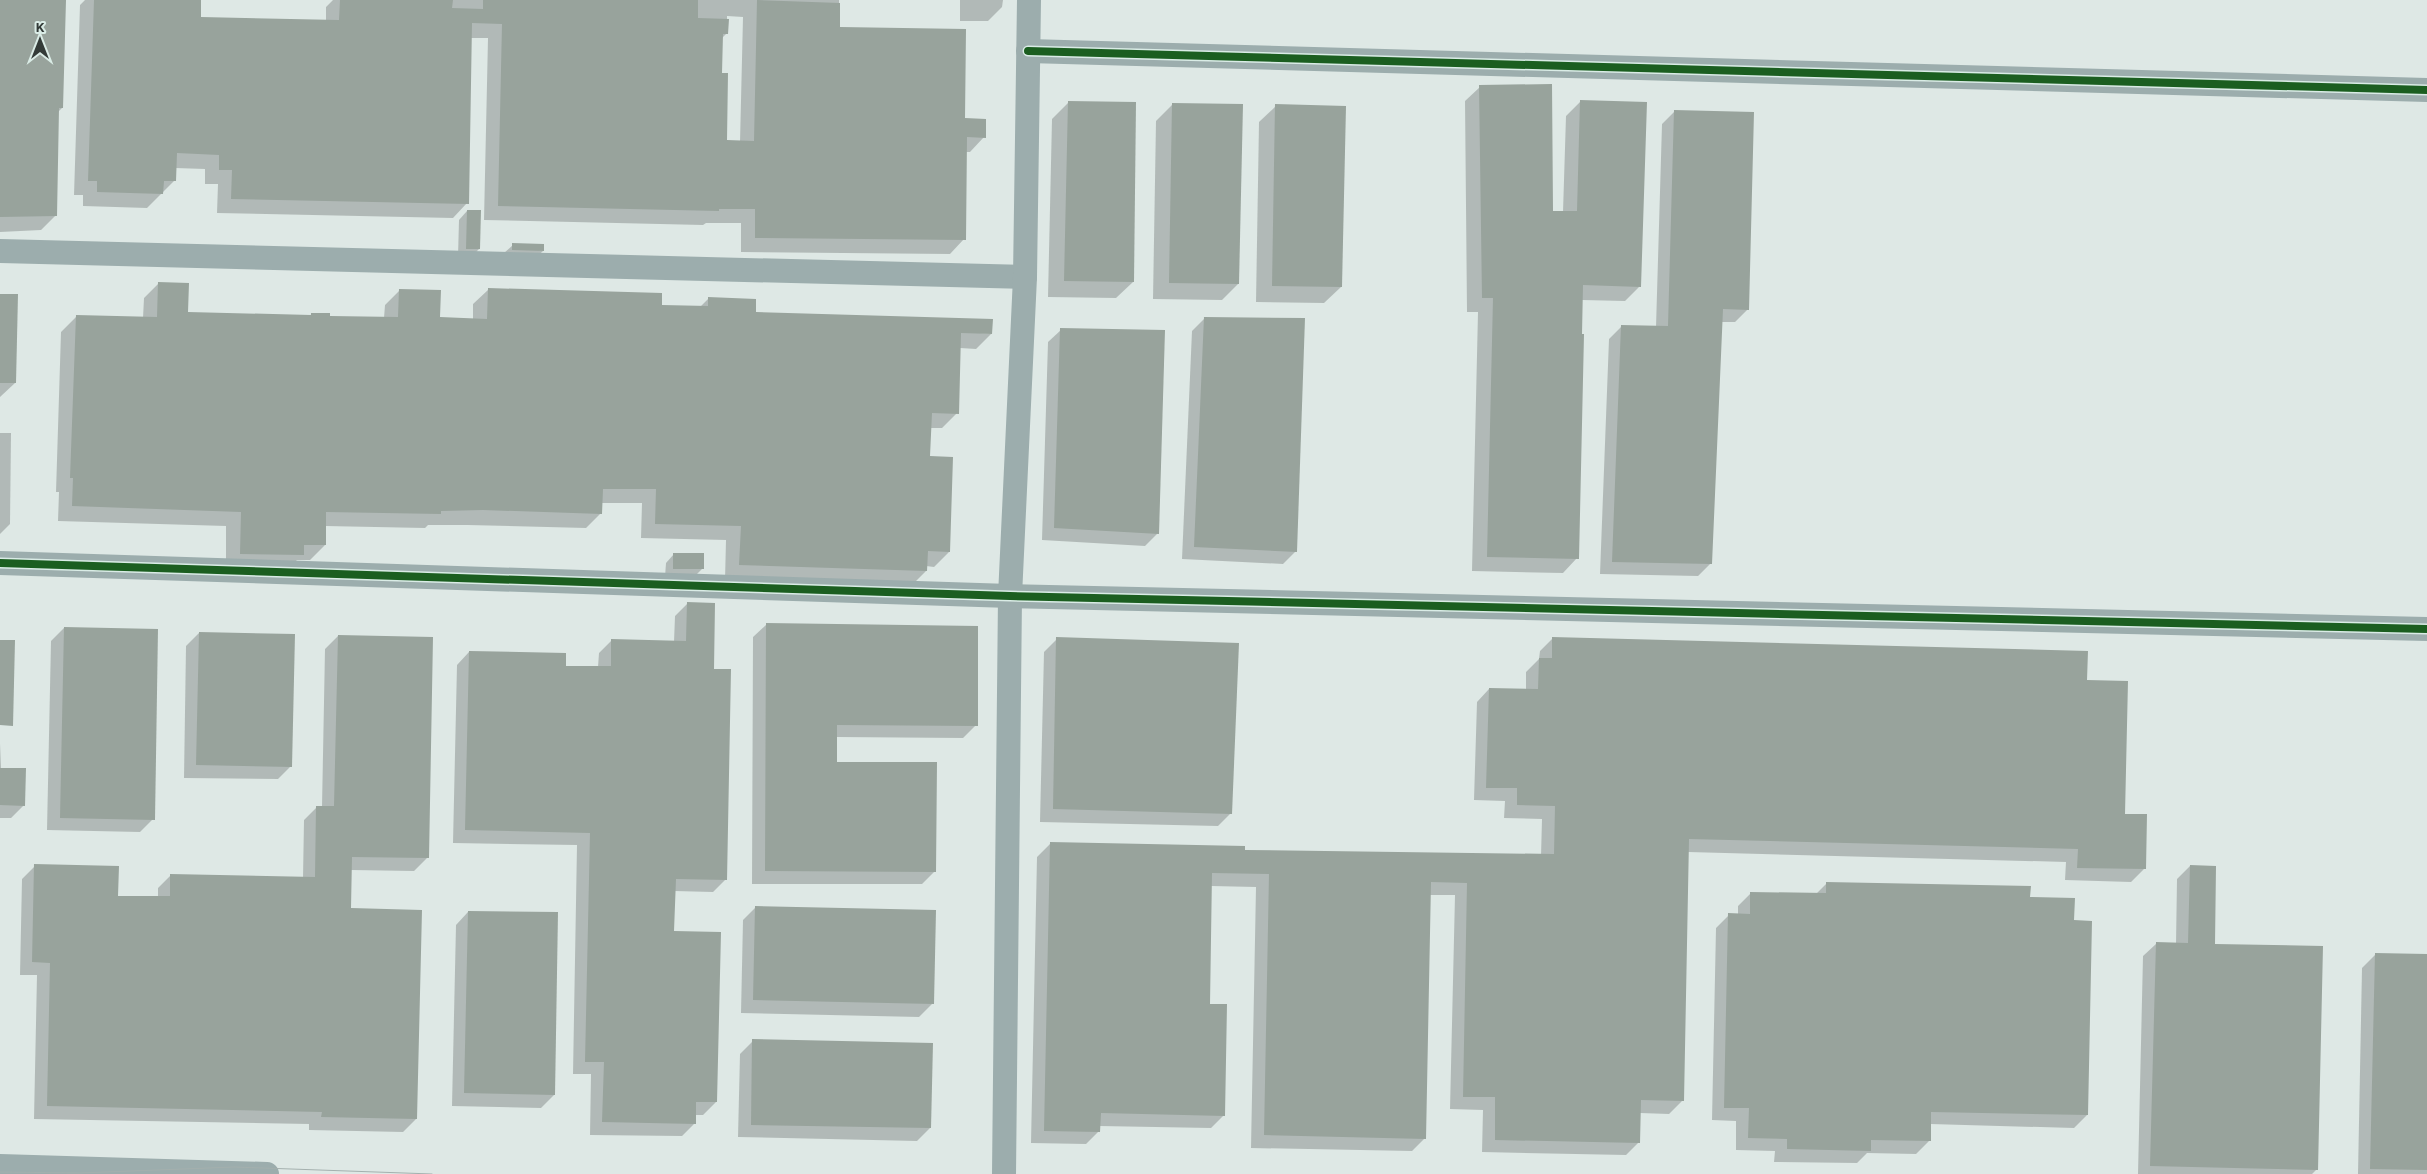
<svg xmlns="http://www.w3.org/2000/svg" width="2427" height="1174" viewBox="0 0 2427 1174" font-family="Barlow,sans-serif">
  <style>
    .shadow { fill: #0003; fill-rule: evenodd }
    .building { fill: #98a39c }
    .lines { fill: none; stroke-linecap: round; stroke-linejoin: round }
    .secondary { stroke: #9cadad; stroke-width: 24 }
    .tram { stroke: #a4b0ae; stroke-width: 1 }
    .cycleway-casing { stroke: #daece6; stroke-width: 11 }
    .cycleway { stroke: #1b5e20; stroke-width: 8 }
  </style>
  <rect width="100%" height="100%" fill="#dee8e5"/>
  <!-- shadow -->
  <g class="shadow">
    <path d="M0 0H65L62 108 58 112 56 215 41 230 0 232Z"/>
    <path d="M85 0H200L199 18 326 21V7L333 0H839V28L984 137 970 152H966L964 239 950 254 741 252V223H706L703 225 484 220 488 38H471L467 203 453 218 217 213 218 184H205V169L175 168 174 181 147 208 83 206V195H74L80 5ZM727 16 743 17 740 142H725L721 74V39L727 33Z"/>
    <path d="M960 0H1003L1002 7 988 21H960Z"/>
    <path d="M1480 87 1552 212H1563L1566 116 1581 101 1639 287 1625 301 1582 300 1577 558 1563 573 1472 571 1478 312H1467L1465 101Z"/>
    <path d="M1069 102 1133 282 1116 298 1048 297 1052 119Z"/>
    <path d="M1173 104 1238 284 1222 300 1153 299 1156 121Z"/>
    <path d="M1276 106 1341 287 1324 303 1256 302 1259 122Z"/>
    <path d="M1675 111 1748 309 1735 322H1721L1711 563 1698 576 1600 574 1609 339 1622 326 1656 327 1662 124Z"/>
    <path d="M467 211 479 249 471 257H458L459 220Z"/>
    <path d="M513 245 543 251 534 259 504 253Z"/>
    <path d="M159 283 187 313 309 316 312 314 328 317 384 318 385 305 400 290 439 319 473 320V304L488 290 661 306 700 307 709 298 755 313 991 334 976 349 960 348 957 413 942 428H930L929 458 949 552 934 567 926 566V571L911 586 725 580 726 540 641 538 642 503H601V513L586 528 467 525H428L425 528 325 526V545L310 560H297L287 569 226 568V526L58 521 59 492H56L61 332 76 317 143 318 144 298Z"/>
    <path d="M0 295 15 383 0 397Z"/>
    <path d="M1205 318 1296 551 1283 564 1182 559 1192 331Z"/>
    <path d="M1061 330 1158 533 1145 546 1042 540 1048 342Z"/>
    <path d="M0 433H11L10 524 0 534Z"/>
    <path d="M674 554 702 569 694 577H665L666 563Z"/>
    <path d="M688 603 713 670 726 879 713 892 674 891 673 932 716 1102 703 1115H695L694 1124 682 1136 590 1135 591 1074H573L577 845 453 843 457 665 469 652 565 667H598L599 653 612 640 674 642 675 616Z"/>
    <path d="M766 625 976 725 963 738 836 737V763L935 871 922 884H752L753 637Z"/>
    <path d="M64 628 153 819 140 832 47 830 51 641Z"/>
    <path d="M199 633 291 766 278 779 184 778 186 646Z"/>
    <path d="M338 636 427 858 414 871 351 870 350 909 416 1119 403 1132 309 1130V1124L34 1119 37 975H20L22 879 35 866 117 897 158 898V888L171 875 303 878 304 820 317 807H322L325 649Z"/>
    <path d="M1553 638 2086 681 2123 815 2144 869 2131 882 2065 880 2066 862 1688 852 1682 1101 1669 1114 1640 1113 1639 1142 1626 1155 1482 1152 1483 1110 1450 1109 1455 895H1430L1425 1138 1412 1151 1251 1148 1256 887 1211 886 1208 1005 1224 1115 1211 1128 1099 1126V1131L1086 1144 1031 1143 1037 857 1050 844 1244 852 1541 856 1542 819 1504 818 1505 801 1474 800 1477 702 1489 689 1526 690V672L1539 659 1540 651Z"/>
    <path d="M1057 639 1231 813 1218 826 1040 822 1044 652Z"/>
    <path d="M0 743 1 769 24 805 11 818H0Z"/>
    <path d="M2190 866 2213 945 2317 1169 2312 1174H2138L2143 956 2156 944H2176L2177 879Z"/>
    <path d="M1827 883 2029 899 2073 921 2087 1115 2074 1128 1930 1124 1929 1141 1916 1154 1867 1153 1857 1163 1774 1162 1775 1151 1736 1150V1121L1712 1120 1716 928 1729 915H1738V906L1751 893 1816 894Z"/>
    <path d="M756 907 932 1004 919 1017 741 1013 743 920Z"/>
    <path d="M468 912 554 1095 541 1108 452 1106 456 925Z"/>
    <path d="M2375 955 2427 956V1174H2358L2362 968Z"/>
    <path d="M753 1041 930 1128 917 1141 738 1137 740 1054Z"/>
  </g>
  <!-- building -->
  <g class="building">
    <path d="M0 0H66L63 108H59L57 216 0 217Z"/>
    <path d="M94 0H201V17L339 20 340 0H453L452 8 483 9V0H698V18L729 19 728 34H723L722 73H728L727 140 754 141 757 0 840 3V27L966 29 965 118 986 119V138L967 137 966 240 755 238V209H719V211L498 206 502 24 472 23 469 204 231 199 232 170H219V155L177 153 176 181H164L163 194 97 192V181H88Z"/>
    <path d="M1552 84 1553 211H1577L1580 100 1647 102 1641 287 1583 285 1582 334H1584L1579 559 1487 557 1493 298H1482L1479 85Z"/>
    <path d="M1068 101 1136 102 1134 282 1064 281Z"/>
    <path d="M1172 103 1243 104 1239 284 1169 283Z"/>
    <path d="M1275 104 1346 106 1342 287 1272 286Z"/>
    <path d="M1674 110 1754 112 1749 310 1723 309 1712 564 1612 562 1621 325 1668 326Z"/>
    <path d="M467 210H481L480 249H466Z"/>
    <path d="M512 243 544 244V251L512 250Z"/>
    <path d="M158 282 189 283 188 312 311 315V313H330V316L398 317 399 289 441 290 440 317 487 319 488 288 662 293V305L708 306V297L756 299V312L993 319 992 334 961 333 959 414 932 413 930 456 953 457 950 552 928 551 927 571 739 565 741 526 655 524 656 489H603L602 514 483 510 441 511V514L326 512V545H304V555L240 554 241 512 72 506 73 478H70L76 315 157 317Z"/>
    <path d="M0 294H18L16 383H0Z"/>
    <path d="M1204 317 1305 318 1297 552 1194 547Z"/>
    <path d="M1060 328 1165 330 1159 534 1054 528Z"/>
    <rect x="673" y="553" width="31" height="16"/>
    <path d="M687 602 715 603 714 669H731L727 880 676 879 674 931 721 932 717 1102H696V1124L602 1122 604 1062H585L590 833 465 830 469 651 566 653V666H611V639L686 641Z"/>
    <path d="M766 623 978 626V726L837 725V762H937L936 872 765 871Z"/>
    <path d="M64 627 158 629 155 820 60 818Z"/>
    <path d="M199 632 295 634 292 767 196 765Z"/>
    <path d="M338 635 433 637 429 858 352 857 351 908 422 910 417 1119 321 1117 322 1112 47 1106 50 963 32 962 34 864 119 866 118 896H170V874L315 877 316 806H334Z"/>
    <path d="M1056 637 1239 643 1232 814 1053 809Z"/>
    <path d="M1552 637 2088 651 2087 680 2128 681 2125 814H2147L2146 869 2077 868 2078 849 1689 839 1684 1101 1641 1100 1640 1143 1495 1140V1097H1463L1467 883 1431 882 1426 1139 1264 1135 1269 874 1212 873 1210 1004H1227L1225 1116 1101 1113 1100 1132 1044 1131 1050 842 1245 846V850L1554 854 1555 806 1517 805V788H1486L1489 688 1538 689 1539 658H1552Z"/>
    <path d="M0 640H15L13 726 0 725Z"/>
    <path d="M0 768H26L25 806 0 805Z"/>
    <path d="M2190 865 2216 866 2215 944 2323 946 2318 1170 2150 1166 2156 942 2188 943Z"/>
    <path d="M1826 882 2031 886 2030 897 2075 898 2074 920 2092 921 2088 1115 1931 1112V1141L1871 1140V1151L1787 1149V1139L1748 1138 1749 1108H1724L1728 913 1750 914V892L1826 893Z"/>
    <path d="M755 906 936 910 934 1004 753 1000Z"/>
    <path d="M468 911 558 912 555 1095 464 1093Z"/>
    <path d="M2375 953 2427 954V1170L2370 1169Z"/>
    <path d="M752 1039 933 1043 931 1128 751 1125Z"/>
  </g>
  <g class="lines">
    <!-- secondary -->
    <g class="secondary">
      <path d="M1028 51 2427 90"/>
      <path d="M0 251 1025 277"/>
      <path d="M0 563 1010 596 2427 629"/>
      <path d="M0 1166 267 1174"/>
      <path d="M1004 1174 1010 596 1025 277 1029 0"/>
    </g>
    <!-- tram -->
    <path class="tram" d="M0 1172 79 1173 234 1167 432 1174"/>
    <defs>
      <g id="cycleway">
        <path d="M1028 51 2427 90"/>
        <path d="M0 563 1010 596 2427 629"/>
      </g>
    </defs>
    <!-- cycleway casing -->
    <use href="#cycleway" class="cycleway-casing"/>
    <!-- cycleway -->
    <use href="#cycleway" class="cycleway"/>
  </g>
  <!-- north arrow -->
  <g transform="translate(40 40)" stroke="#daece6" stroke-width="4" paint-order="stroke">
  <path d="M0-4L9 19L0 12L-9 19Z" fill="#333b38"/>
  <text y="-8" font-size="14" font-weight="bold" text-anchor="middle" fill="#333b38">K</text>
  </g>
</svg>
